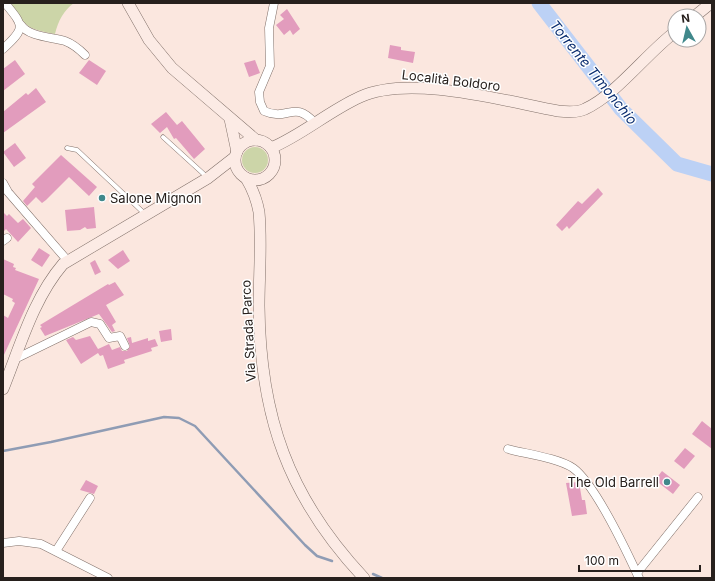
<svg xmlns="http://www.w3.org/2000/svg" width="715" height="581" viewBox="0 0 715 581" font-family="Inter,sans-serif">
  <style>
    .green { fill: #ccd5a8 }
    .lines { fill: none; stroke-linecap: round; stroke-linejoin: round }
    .stream { stroke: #8f9cb4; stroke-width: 2.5 }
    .river { stroke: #bcd1f5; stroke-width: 15 }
    .building { fill: #e29cbd }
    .lane-casing { stroke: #82716a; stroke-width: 5 }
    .street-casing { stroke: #82716a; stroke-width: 9 }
    .secondary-casing { stroke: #82716a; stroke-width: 12 }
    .lane { stroke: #fff; stroke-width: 4 }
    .street { stroke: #fff; stroke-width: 8 }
    .secondary { stroke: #fcebe5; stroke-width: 11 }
    .poi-dot { fill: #40888b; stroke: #fff; stroke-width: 1.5 }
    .labels { text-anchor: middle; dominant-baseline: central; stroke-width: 3; stroke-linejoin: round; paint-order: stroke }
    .street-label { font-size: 13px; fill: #27201d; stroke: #fff }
    .poi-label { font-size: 13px; fill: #27201d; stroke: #fff; text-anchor: start }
    .water-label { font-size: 14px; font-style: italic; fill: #092c6f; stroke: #fff }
  </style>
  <rect width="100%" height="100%" fill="#fbe7df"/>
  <!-- green -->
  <g class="green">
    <path d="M9 3H74C64 10 58 21 55 34 24 28 28 27 9 3Z"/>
    <circle cx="255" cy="160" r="13"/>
  </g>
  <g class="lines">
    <!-- stream -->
    <g class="stream">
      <path d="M3 451 51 442 164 417 179 418 195 426 305 545 317 556 332 561"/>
      <path d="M373 574 382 578"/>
    </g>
    <!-- river -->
    <path class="river" d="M539 3 621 109 677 164 712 174"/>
  </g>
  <!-- building -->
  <g class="building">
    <path d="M287 9 300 29 293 35 290 30 284 35 276 25 284 19 280 15Z"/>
    <path d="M390 45 401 47V50L415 52 413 63 388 58Z"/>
    <path d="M15 60 25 74 3 91V69Z"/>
    <path d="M89 60 106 71 97 85 79 73Z"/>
    <path d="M255 60 260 73 249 77 244 63Z"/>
    <path d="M36 88 46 102 3 133V112L26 93 28 95Z"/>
    <path d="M166 112 177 125 182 121 205 149 194 159 176 138 174 139 167 127 160 133 151 124Z"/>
    <path d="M15 143 26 158 14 167 3 152Z"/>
    <path d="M61 155 97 187 89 196 69 177 46 200 42 203 36 197 27 206 23 201 35 187 32 184Z"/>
    <path d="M598 188 603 194 569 229 567 226 562 231 556 225 578 201 582 204Z"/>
    <path d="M94 207 96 228 87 229 85 227 80 230 67 231 65 210Z"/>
    <path d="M3 212 7 216 9 214 18 223 23 219 31 228 18 242 6 229 3 232Z"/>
    <path d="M39 248 50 255 42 267 31 260Z"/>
    <path d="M123 250 130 261 118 269 108 260Z"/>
    <path d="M3 259 14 264 13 267 16 268 15 270 39 279 3 357V315L8 318 15 303 12 301 13 299 3 294Z"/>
    <path d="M95 260 101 272 95 275 90 263Z"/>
    <path d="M115 282 124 295 106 305 116 322 112 325 115 331 112 332 99 314 45 336 40 328 42 327 40 325 108 284 109 285Z"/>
    <path d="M171 329 172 340 161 342 159 331Z"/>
    <path d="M90 336 98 349 109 344 112 350 120 347 122 351H127L130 346 127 338 131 337 132 343 148 338V341L155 339 158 346 151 348 152 351 124 360 125 363 108 369 103 355 100 356 98 353 81 364 66 340 73 337 76 340Z"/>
    <path d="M702 421 712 429V449L692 434Z"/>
    <path d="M685 448 695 456 684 469 674 461Z"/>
    <path d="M662 471 680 485 673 494 655 480Z"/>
    <path d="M86 480 98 486 94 494 80 490Z"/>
    <path d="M579 482 582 500H585L587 514 572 516 566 483Z"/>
  </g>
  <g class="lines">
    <defs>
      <g id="lane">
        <path d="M163 137 207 177"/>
        <path d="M67 148 77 150 145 214"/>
      </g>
      <g id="street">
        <path d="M274 3 269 28 270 66 259 92 260 102 264 111C289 122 293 99 315 123"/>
        <path d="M21 25C29 37 52 37 65 41 73 44 79 49 85 55"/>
        <path d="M3 49C26 28 24 26 5 3"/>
        <path d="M3 183 8 192 67 260"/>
        <path d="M3 241 7 238"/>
        <path d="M15 359 91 322 100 324 109 338 120 336 125 346"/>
        <path d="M508 449C527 454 558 458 573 468 595 484 627 552 639 578"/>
        <path d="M3 543 19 541 41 544 108 578"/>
        <path d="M56 551 90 498"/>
        <path d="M637 573 698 497"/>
      </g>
      <g id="secondary">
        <path d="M128 3 149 40 172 68 256 140"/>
        <path d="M695 16 711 3"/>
        <path d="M230 119 237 152"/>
        <circle cx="255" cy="160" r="20"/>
        <path d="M271 148C302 135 329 111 360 97 410 74 504 101 558 111 566 112 577 113 585 109 616 95 647 53 675 32"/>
        <path d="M246 178C252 188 257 201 259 212 262 243 259 275 259 306 260 416 288 497 364 578"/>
        <path d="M3 389C20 347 33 299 63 264L208 178 235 157"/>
      </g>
    </defs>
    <!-- lane casing -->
    <use href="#lane" class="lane-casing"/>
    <!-- street casing -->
    <use href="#street" class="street-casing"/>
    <!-- secondary casing -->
    <use href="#secondary" class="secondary-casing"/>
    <!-- lane -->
    <use href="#lane" class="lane"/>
    <!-- street -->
    <use href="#street" class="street"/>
    <!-- secondary -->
    <use href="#secondary" class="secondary"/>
  </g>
  <!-- markers -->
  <g class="poi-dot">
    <circle cx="102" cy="198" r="4"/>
    <circle cx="667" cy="482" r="4"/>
  </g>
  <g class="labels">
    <!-- street labels -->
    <g class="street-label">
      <text transform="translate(451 80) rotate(7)">Località Boldoro</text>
      <text transform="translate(248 331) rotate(-93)">Via Strada Parco</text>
    </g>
    <!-- poi labels -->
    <g class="poi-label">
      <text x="110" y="198">Salone Mignon</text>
      <text x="659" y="482" text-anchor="end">The Old Barrell</text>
    </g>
    <!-- water labels -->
    <g class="water-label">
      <text transform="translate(594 72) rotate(51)">Torrente Timonchio</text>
    </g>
  </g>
  <!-- border -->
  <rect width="715" height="581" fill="none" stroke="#27201d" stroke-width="8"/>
  <!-- north arrow -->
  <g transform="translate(687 28) rotate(352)"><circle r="19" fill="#ffffff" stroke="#a9a6a5"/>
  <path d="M0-3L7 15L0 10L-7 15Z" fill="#40888b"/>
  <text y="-6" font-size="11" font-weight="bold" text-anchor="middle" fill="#27201d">N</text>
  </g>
  <!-- scale -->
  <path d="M579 565v6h121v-6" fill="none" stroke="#27201d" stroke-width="2"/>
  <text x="585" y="565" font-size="12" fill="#27201d" stroke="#ffffff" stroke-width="3" paint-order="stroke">100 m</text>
</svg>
